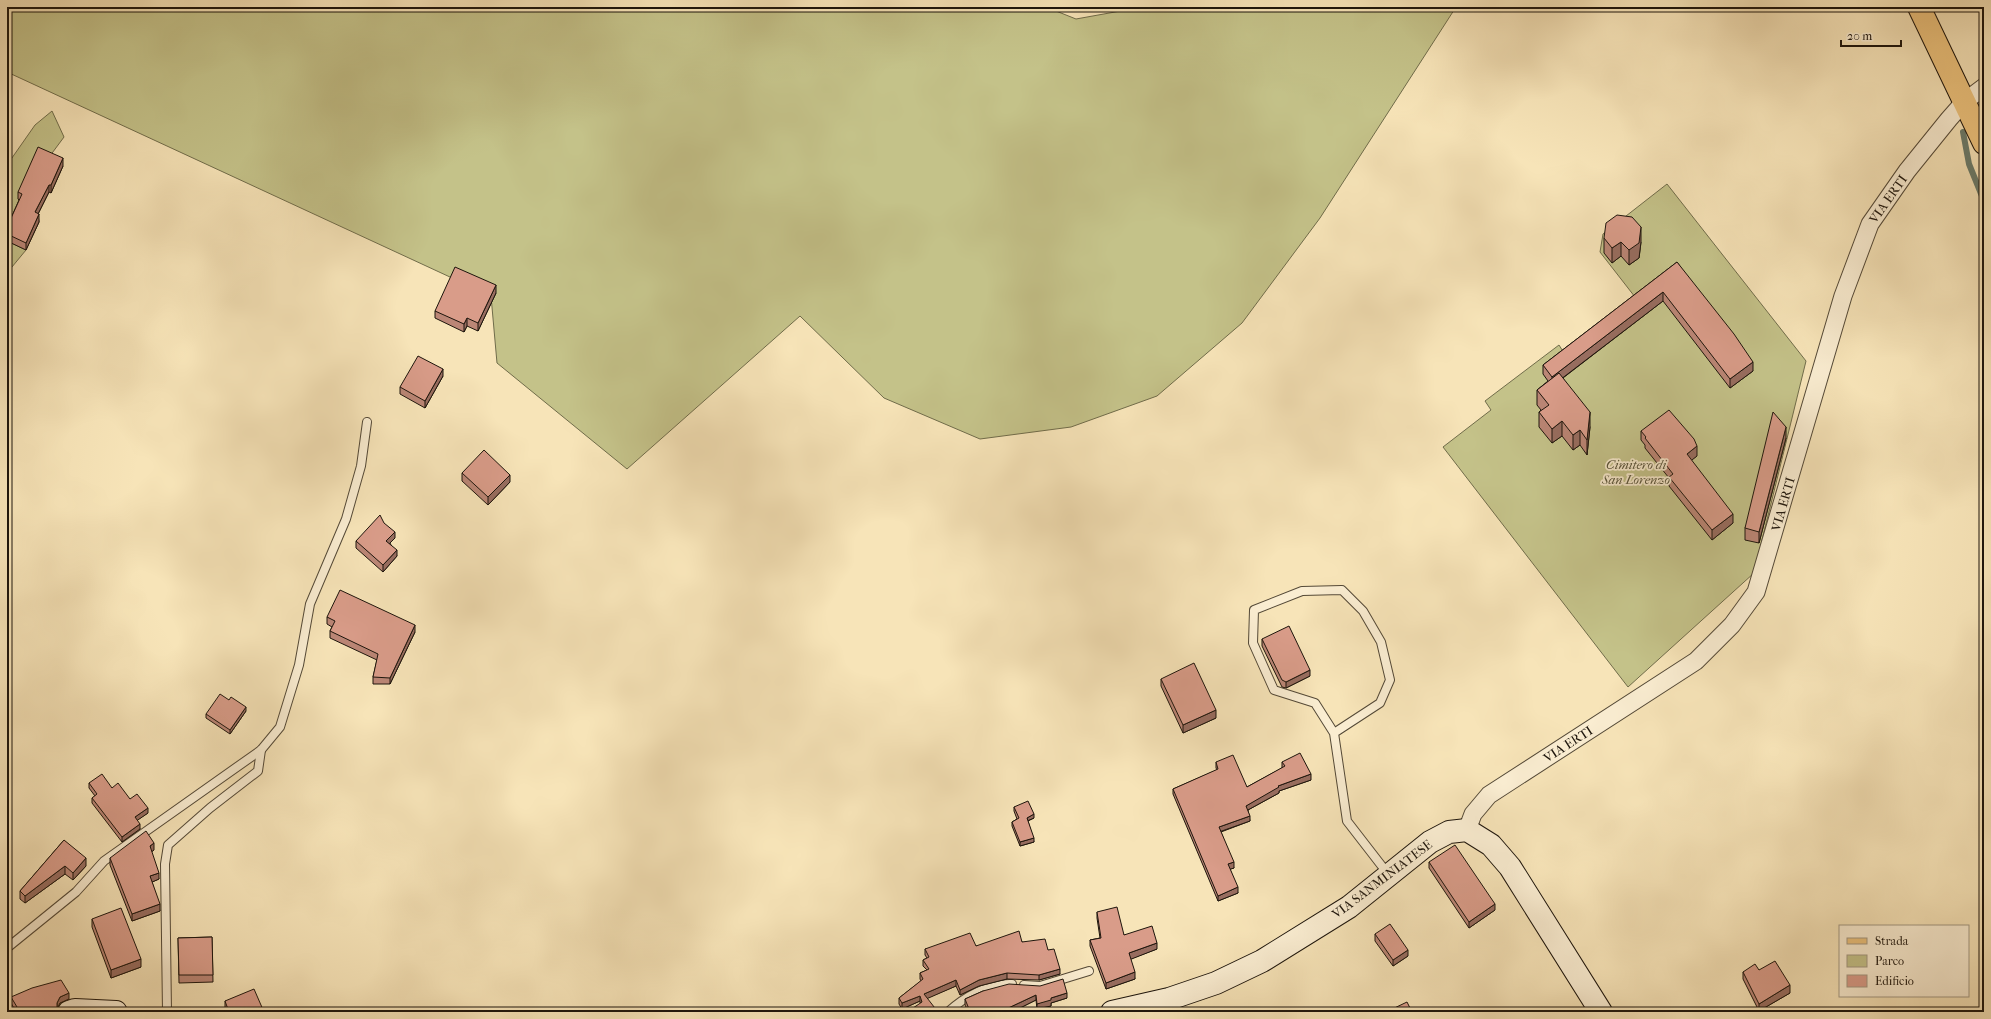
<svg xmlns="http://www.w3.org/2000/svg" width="1991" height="1019" viewBox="0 0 1991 1019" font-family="'IM FELL French Canon',serif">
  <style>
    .green { fill: #c4c289; stroke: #706c4a }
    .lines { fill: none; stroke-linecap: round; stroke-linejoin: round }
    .stream { stroke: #6a7b6b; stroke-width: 6 }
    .lane-casing { stroke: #544937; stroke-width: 10 }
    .street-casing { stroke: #544937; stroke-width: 19 }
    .secondary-casing { stroke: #1d150c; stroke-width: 24 }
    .primary-casing { stroke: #1d150c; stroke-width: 24 }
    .lane { stroke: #faedd1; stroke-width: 8 }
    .street { stroke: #faedd1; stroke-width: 17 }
    .secondary { stroke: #faedd1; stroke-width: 22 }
    .primary { stroke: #ecc27c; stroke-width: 22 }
    .wall { fill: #bb8676; stroke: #1d150c }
    .shaded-wall { fill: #986d60; stroke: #1d150c }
    .building { fill: #d99c89; stroke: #1d150c }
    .labels { text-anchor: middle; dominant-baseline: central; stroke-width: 3.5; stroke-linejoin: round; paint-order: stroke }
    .street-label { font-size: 13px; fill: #1d150c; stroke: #faedd1 }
    .park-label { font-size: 13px; font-style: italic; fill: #575238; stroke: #faedd1 }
  </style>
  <rect width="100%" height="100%" fill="#f7e4b8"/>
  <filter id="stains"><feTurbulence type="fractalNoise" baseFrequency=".005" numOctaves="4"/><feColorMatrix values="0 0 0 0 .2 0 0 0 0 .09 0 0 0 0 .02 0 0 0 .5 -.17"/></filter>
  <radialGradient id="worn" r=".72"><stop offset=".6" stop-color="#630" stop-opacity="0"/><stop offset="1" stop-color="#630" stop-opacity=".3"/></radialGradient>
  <!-- green -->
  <g class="green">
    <path d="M7 7H1046L1076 19 1126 10 1129 7H1456L1320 218 1242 323 1157 396 1071 427 980 439 884 398 800 316 627 469 497 363 491 296 7 72Z"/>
    <path d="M52 111 64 137 18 199 22 202 7 235V165L35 125Z"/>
    <path d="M1667 184 1806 361 1754 573 1628 687 1443 447 1491 410 1485 401 1559 345 1564 353 1635 297 1600 252 1603 234Z"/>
    <path d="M7 241 26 250 7 273Z"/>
  </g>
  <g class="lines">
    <!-- stream -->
    <path class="stream" d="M1963 132 1969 164 1984 201"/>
    <defs>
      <g id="lane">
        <path d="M1334 733 1380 703 1390 680 1381 642 1363 611 1342 590 1302 591 1254 610 1253 643 1274 690 1315 703 1334 733 1347 821 1388 874"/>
        <path d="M7 948 76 892 104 861 261 750 280 727 299 665 310 604 346 519 361 466 367 422"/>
        <path d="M1024 985 1040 986 1089 971"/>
        <path d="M167 1012 165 864 168 845 210 808 258 771 261 750"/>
        <path d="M948 1012C964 997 989 983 1012 984"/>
      </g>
      <path id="street" d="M1467 830 1473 814 1489 795 1696 661 1732 625 1756 592 1843 296 1870 224 1907 171 1949 119 1964 102 1984 87"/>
      <g id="secondary">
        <path d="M69 1012 75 1010 116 1012"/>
        <path d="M1112 1012 1169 999 1216 983 1262 961 1349 907 1430 842 1449 832 1467 830 1491 845 1510 867 1601 1012"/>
      </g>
      <path id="primary" d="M1919 7 1984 143"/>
    </defs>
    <!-- lane casing -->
    <use href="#lane" class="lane-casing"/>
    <!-- street casing -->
    <use href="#street" class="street-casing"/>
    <!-- secondary casing -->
    <use href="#secondary" class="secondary-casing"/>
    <!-- primary casing -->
    <use href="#primary" class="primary-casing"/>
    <!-- lane -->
    <use href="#lane" class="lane"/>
    <!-- street -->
    <use href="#street" class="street"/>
    <!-- secondary -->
    <use href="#secondary" class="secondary"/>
    <!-- primary -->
    <use href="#primary" class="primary"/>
  </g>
  <!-- wall -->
  <g class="wall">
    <path d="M63 166 51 193 49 192 38 214 39 222 26 250 7 241V227L19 200 18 199V192Z"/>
    <path d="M1604 238 1641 242 1639 258 1629 265 1621 256 1612 263 1604 253Z"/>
    <path d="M1677 262 1753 371 1730 388 1663 301 1563 378 1590 427 1587 455 1580 445 1573 450 1562 436 1552 443 1539 427V412L1541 410 1537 405V390L1548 381 1543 374V365Z"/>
    <path d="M496 293 478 331 467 326 464 332 435 318V311Z"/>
    <path d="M443 376 425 408 400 394V387Z"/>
    <path d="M1641 431 1697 456 1691 460 1733 523 1712 540 1669 486V478L1645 448V445L1641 440Z"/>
    <path d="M1786 438 1759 543 1745 540V528Z"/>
    <path d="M462 473 510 482 488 505 462 481Z"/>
    <path d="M395 538 390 543 397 556 383 572 356 548V541Z"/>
    <path d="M327 617 415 632 390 684H373V677L377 660 330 638V631L332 627 327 624Z"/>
    <path d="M1262 639 1310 676 1286 688 1282 687 1262 646Z"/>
    <path d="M1161 679 1216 718 1183 733 1161 686Z"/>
    <path d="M246 711 230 734 206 718V714Z"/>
    <path d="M1216 762 1247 787 1282 768V762L1311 780 1279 791V793L1248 810 1250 821 1221 832 1234 868 1230 869 1238 893 1218 901 1173 794V789L1217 770 1216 768Z"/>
    <path d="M89 783 112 788 130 799 148 813 137 820 140 829 122 842 92 803V798L95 796 89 788Z"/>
    <path d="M1014 807 1034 818 1028 821 1034 842 1020 846 1012 826V822L1017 819 1014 811Z"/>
    <path d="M64 840 86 866 73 880 65 874 25 903 20 899V891Z"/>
    <path d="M154 850 151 852 159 879 152 882 160 911 132 921 110 865V858Z"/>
    <path d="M1429 862 1495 910 1469 928 1429 868Z"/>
    <path d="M1097 912 1124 935 1157 949 1130 959 1135 979 1106 989 1090 946V940L1100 938 1097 918Z"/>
    <path d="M92 919 141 967 111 978 92 927Z"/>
    <path d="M1375 934 1408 956 1393 966 1375 941Z"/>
    <path d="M212 937 213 982 179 983 178 938Z"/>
    <path d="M1022 942 1048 950 1060 974 1039 980 1007 979 979 986 960 995 956 986 927 998 920 1003V1001L902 1009 899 1004V998L921 981 920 979V973L927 970 923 966V960L927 958 925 955V949L976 946Z"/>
    <path d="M1759 970 1790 993 1759 1011 1743 979V972Z"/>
    <path d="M983 991 1067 998 1051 1003V1006L1037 1009 1036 1000 1012 1012H960L967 1009 965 1005V999Z"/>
    <path d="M11 997 69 999 60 1003 57 1009 59 1012H16L11 1003Z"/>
    <path d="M225 1001 264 1012H226L225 1008Z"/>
  </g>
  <!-- shaded-wall -->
  <g class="shaded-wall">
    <path d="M63 158V166L51 193V185Z"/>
    <path d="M49 185V192L35 220V212Z"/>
    <path d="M39 214V222L26 250V243Z"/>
    <path d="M1641 227V242L1639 258 1629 265V250Z"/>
    <path d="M1621 242V256L1612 263V248Z"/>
    <path d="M496 285V293L478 331V323Z"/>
    <path d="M1663 292V301L1552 386V377Z"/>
    <path d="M467 318V326L464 332V324Z"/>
    <path d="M1753 362V371L1730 388V379Z"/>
    <path d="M443 369V376L425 408V401Z"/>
    <path d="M1590 412V427L1587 455V440Z"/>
    <path d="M1562 421V436L1552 443V429Z"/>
    <path d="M1786 427V438L1759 543V532Z"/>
    <path d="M1580 430V445L1573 450V435Z"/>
    <path d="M1697 446V456L1687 464V454Z"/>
    <path d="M510 475V482L488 505V497Z"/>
    <path d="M1733 514V523L1712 540V530Z"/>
    <path d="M395 532V538L386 547V541Z"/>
    <path d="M397 550V556L383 572V565Z"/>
    <path d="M415 625V632L390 684V678Z"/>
    <path d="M1310 670V676L1286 688V682Z"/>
    <path d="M246 707V711L230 734V730Z"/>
    <path d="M1216 710V718L1183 733V725Z"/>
    <path d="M1311 774V780L1279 791V793L1246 811V806L1278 786Z"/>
    <path d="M148 808V813L135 822V817Z"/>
    <path d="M1034 814V818L1027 821V818Z"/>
    <path d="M1250 816V821L1219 832V827Z"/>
    <path d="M140 824V829L122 842V837Z"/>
    <path d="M1034 838V842L1020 846V842Z"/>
    <path d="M154 843V850L150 853V846Z"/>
    <path d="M86 858V866L73 880V873Z"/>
    <path d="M1234 862V868L1228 870V864Z"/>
    <path d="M65 866V874L25 903V896Z"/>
    <path d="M159 873V879L150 883V876Z"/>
    <path d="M1238 887V893L1218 901V896Z"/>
    <path d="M160 904V911L132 921V914Z"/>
    <path d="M1495 904V910L1469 928V922Z"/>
    <path d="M1157 943V949L1129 960V953Z"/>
    <path d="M1408 950V956L1393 966V960Z"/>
    <path d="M141 959V967L111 978V970Z"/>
    <path d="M1060 969V974L1039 980V975Z"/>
    <path d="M1135 972V979L1106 989V983Z"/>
    <path d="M1007 973V979L979 986 960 995V990L979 980Z"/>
    <path d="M956 980V986L924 1000V994Z"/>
    <path d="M1790 985V993L1759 1011V1004Z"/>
    <path d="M69 993V999L60 1003 57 1009V1003L60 997Z"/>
    <path d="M1067 993V998L1051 1003V1006L1037 1009V1004L1051 998Z"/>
    <path d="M1036 995V1000L1012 1012H1004V1010Z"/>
    <path d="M920 996V1001L902 1009V1003Z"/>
  </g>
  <!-- building -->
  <g class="building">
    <path d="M38 147 63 158 51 185H49L35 212 39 214 26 243 7 234V227L22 194 18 192Z"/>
    <path d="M1617 215 1632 217 1641 227 1639 243 1629 250 1621 242 1612 248 1604 238 1606 223Z"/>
    <path d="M1677 262 1734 334 1753 362 1730 379 1663 292 1552 377 1543 365Z"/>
    <path d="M455 267 496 285 478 323 467 318 464 324 435 311Z"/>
    <path d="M418 356 443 369 425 401 400 387Z"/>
    <path d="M1559 373 1590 412 1587 440 1580 430 1573 435 1562 421 1552 429 1539 412 1549 405 1537 390Z"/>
    <path d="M1669 410 1694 439 1697 446 1687 454 1733 514 1712 530 1669 477 1673 474 1645 438 1646 437 1641 431Z"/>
    <path d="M1773 412 1786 427 1759 532 1745 528Z"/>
    <path d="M484 450 510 475 488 497 462 473Z"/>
    <path d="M380 515 384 523 395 532 386 541 397 550 383 565 356 541Z"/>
    <path d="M340 590 415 625 390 678 373 677 378 654 330 631 335 621 327 617Z"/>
    <path d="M1289 626 1310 670 1286 682 1282 680 1262 639Z"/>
    <path d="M1194 663 1216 710 1183 725 1161 679Z"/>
    <path d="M220 694 229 700 231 697 246 707 230 730 206 714Z"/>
    <path d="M1300 753 1311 774 1278 786 1279 787 1246 806 1250 816 1219 827 1234 862 1228 864 1238 887 1218 896 1173 789 1218 769 1216 762 1233 755 1247 787 1285 766 1282 762Z"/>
    <path d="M102 774 112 788 118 783 130 799 137 794 148 808 135 817 140 824 122 837 92 798 97 794 89 783Z"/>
    <path d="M1028 801 1034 814 1027 818 1034 838 1020 842 1012 822 1019 818 1014 807Z"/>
    <path d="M146 831 154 843 150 846 159 873 150 876 160 904 132 914 110 858Z"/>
    <path d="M64 840 86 858 73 873 65 866 25 896 20 891Z"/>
    <path d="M1455 845 1495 904 1469 922 1429 862Z"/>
    <path d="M1117 907 1124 935 1152 926 1157 943 1129 953 1135 972 1106 983 1090 940 1101 938 1097 912Z"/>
    <path d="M121 908 141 959 111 970 92 919Z"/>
    <path d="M1390 924 1408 950 1393 960 1375 934Z"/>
    <path d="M1019 931 1022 942 1045 939 1048 950 1054 949 1060 969 1039 975 1007 973 979 980 960 990 956 980 924 994 938 1012H907L922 1002 920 996 902 1003 899 998 923 979 920 973 929 969 923 960 929 957 925 949 970 933 976 946Z"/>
    <path d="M212 937 213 975H179L178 938Z"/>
    <path d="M1775 961 1790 985 1759 1004 1743 972 1755 964 1759 970Z"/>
    <path d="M1063 979 1067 993 1051 998V1000L1037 1004 1036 995 1004 1010V1012H960L969 1009 965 999 983 991 1009 984 1040 986Z"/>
    <path d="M61 980 69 993 60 997 57 1003V1009L59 1012H20L11 997 32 988Z"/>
    <path d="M254 989 264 1012H229L225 1001Z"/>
    <path d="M1407 1002 1412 1012H1386Z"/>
  </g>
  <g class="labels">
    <!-- street labels -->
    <g class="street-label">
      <text transform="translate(1888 199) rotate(-55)">VIA ERTI</text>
      <text transform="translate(1783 504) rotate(-74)">VIA ERTI</text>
      <text transform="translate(1568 744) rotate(-33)">VIA ERTI</text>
      <text transform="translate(1382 879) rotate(-37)">VIA SANMINIATESE</text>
    </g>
    <!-- park labels -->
    <g class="park-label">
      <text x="1636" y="464">Cimitero di<tspan x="1636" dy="15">San Lorenzo</tspan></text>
    </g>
  </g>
  <!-- margin -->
  <rect width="1991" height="1019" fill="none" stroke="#f7e4b8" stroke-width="24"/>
  <rect x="8" y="8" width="1975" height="1003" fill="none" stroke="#1d150c" stroke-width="2"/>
  <rect x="12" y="12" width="1967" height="995" fill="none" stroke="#1d150c"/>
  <!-- legend -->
  <rect x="1839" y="925" width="130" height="72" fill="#faedd1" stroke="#a29782"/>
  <rect x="1847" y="938" width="20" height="6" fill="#ecc27c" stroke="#a29782"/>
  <text x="1875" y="945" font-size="12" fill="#1d150c">Strada</text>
  <rect x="1847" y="955" width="20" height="12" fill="#c4c289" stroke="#a29782"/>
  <text x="1875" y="965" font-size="12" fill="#1d150c">Parco</text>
  <rect x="1847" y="975" width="20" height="12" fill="#d99c89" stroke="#a29782"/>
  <text x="1875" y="985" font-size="12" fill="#1d150c">Edificio</text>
  <!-- scale -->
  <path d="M1841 40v6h60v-6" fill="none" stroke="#1d150c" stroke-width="2"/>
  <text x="1847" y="40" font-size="12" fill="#1d150c" stroke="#faedd1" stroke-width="3" paint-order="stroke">20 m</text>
  <rect width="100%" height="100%" filter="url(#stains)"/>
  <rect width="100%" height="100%" fill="url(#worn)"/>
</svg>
